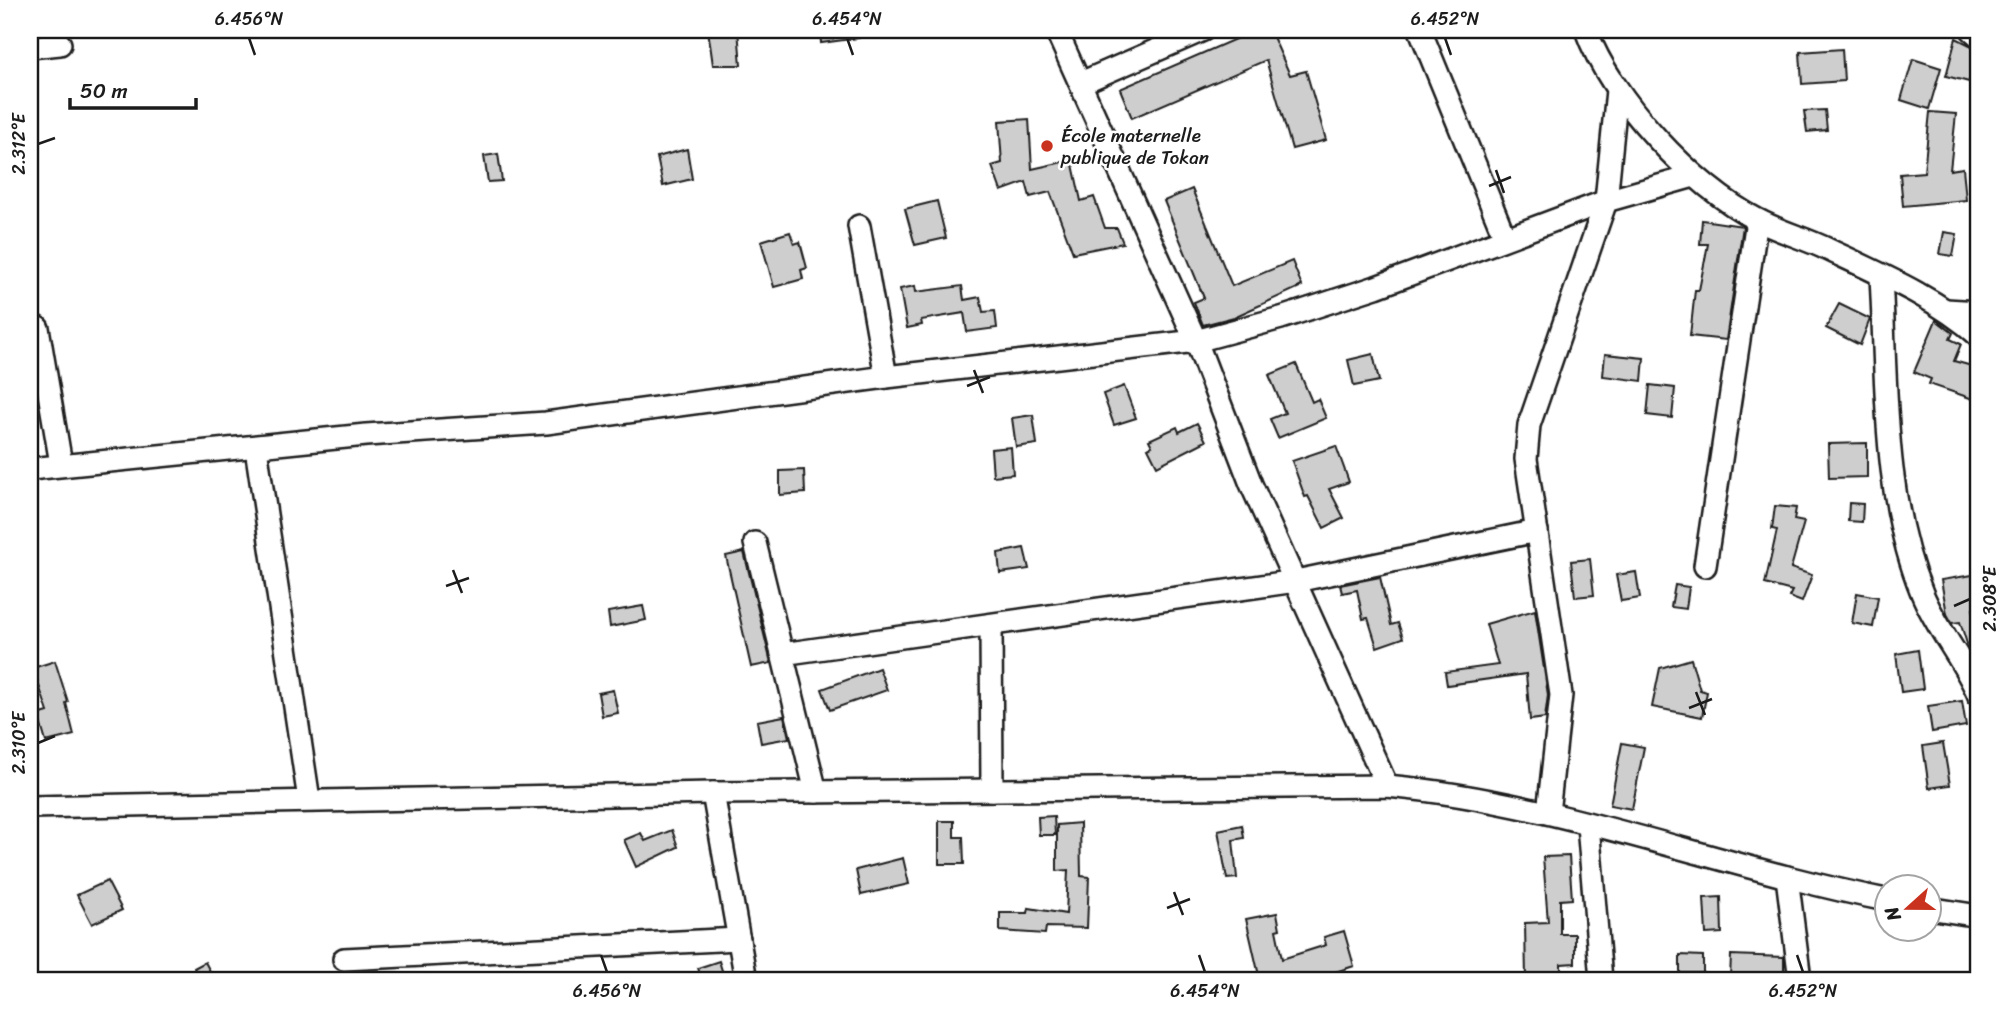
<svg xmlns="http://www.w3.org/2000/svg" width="2009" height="1010" viewBox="0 0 2009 1010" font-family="Sriracha,sans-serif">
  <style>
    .building { fill: #cecece; stroke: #1c1c1c; stroke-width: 2 }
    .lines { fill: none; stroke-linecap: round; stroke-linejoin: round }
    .minor-casing { stroke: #1c1c1c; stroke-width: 26 }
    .minor { stroke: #fff; stroke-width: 21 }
    .ticks { fill: none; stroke: #1c1c1c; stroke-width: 2.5 }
    .poi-dot { fill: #c8321e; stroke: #fff; stroke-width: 2.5 }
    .labels { text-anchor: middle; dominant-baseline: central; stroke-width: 5; stroke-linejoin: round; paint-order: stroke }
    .poi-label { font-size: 19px; fill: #1c1c1c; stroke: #fff; text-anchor: start }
    .neatline { fill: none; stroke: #1c1c1c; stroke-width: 2.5 }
    .ticks-label { font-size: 18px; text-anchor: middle; fill: #1c1c1c }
  </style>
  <rect width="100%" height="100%" fill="#fff"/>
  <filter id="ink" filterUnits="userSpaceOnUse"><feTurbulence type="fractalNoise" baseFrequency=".0143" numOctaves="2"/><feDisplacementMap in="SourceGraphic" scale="14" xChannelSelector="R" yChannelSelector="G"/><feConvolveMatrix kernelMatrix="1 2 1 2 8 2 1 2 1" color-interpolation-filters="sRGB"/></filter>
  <g filter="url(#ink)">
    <!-- building -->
    <g class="building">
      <path d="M708 30H738L741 65H713Z"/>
      <path d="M820 30H858L859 38 821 43Z"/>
      <path d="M1256 30H1270L1290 75 1306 71 1326 140 1292 149 1266 60 1132 118 1120 89Z"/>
      <path d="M1956 38 1978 49 1969 82 1946 76Z"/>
      <path d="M1842 49 1844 81 1802 84 1800 52Z"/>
      <path d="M1913 59 1941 68 1929 109 1901 100Z"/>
      <path d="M1825 110 1827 130 1807 132 1804 111Z"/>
      <path d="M1930 112 1956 114 1950 170 1963 168 1966 200 1903 206 1900 174 1924 172Z"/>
      <path d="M1029 119 1032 169 1072 160 1081 201 1094 197 1105 228H1117L1123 243 1073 253 1050 192 1030 197 1026 182 1001 191 992 166 1002 163 999 121Z"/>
      <path d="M687 149 692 179 663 186 657 157Z"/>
      <path d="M498 154 502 181 488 182 484 156Z"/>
      <path d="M1192 189 1232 286 1292 261 1302 286 1234 317 1203 325 1194 302 1204 298 1164 201Z"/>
      <path d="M937 201 946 238 915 245 905 209Z"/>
      <path d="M1702 220 1743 226 1726 340 1690 336 1695 290H1699L1708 244H1700Z"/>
      <path d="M790 232 794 244 800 242 807 268 801 270 803 279 774 287 761 241Z"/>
      <path d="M1944 232 1957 234 1953 256 1940 254Z"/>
      <path d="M915 286 916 292 962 286 964 300 980 297 983 312 995 311 997 328 967 332 964 313 921 320 922 325 907 328 900 289Z"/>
      <path d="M1839 304 1870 319 1860 345 1826 328Z"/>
      <path d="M1936 320 1953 333 1950 339 1961 344 1954 361 1979 368V401L1929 384 1931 379 1914 372Z"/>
      <path d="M1373 354 1379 381 1354 386 1348 360Z"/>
      <path d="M1605 354 1644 358 1642 381 1603 376Z"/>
      <path d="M1296 364 1312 402 1318 399 1326 418 1278 438 1270 419 1285 413 1269 375Z"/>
      <path d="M1650 385 1675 388 1672 418 1647 415Z"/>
      <path d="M1124 386 1136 418 1114 425 1103 394Z"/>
      <path d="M1033 415 1037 444 1016 447 1012 418Z"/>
      <path d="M1197 423 1206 441 1157 466 1148 448 1152 446 1149 440 1177 427 1179 432Z"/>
      <path d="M1867 443V477L1829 478 1828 444Z"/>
      <path d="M1336 446 1349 482 1329 489 1344 518 1324 528 1308 496 1305 497 1292 461Z"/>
      <path d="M1011 447 1013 474 993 476 991 449Z"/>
      <path d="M804 470 805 493 780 495V471Z"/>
      <path d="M1849 503 1863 504 1862 522 1848 521Z"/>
      <path d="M1775 506 1796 508 1794 520 1804 522 1791 568 1812 575 1802 602 1789 597 1792 591 1765 584 1777 530 1772 529Z"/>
      <path d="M1024 548 1029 569 1000 573 998 553Z"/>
      <path d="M744 552 771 663 751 667 726 556Z"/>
      <path d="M1590 559 1594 595 1575 597 1571 561Z"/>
      <path d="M1636 572 1640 598 1621 601 1616 575Z"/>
      <path d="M1979 574V608L1973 609 1979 633V647L1969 650 1960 622 1952 623 1947 614 1941 580Z"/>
      <path d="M1380 577 1391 625 1398 623 1403 638 1377 647 1368 618 1363 619 1357 590 1342 593 1340 585Z"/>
      <path d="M1675 585 1689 587 1686 609 1671 607Z"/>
      <path d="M1857 593 1878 597 1873 627 1852 623Z"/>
      <path d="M643 606 646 620 610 627 608 612Z"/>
      <path d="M1535 610 1548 695 1545 718 1530 720 1526 674 1447 685 1445 672 1498 665 1486 624Z"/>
      <path d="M1918 650 1923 689 1901 692 1896 654Z"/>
      <path d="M1691 659 1700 690 1707 692 1702 717 1652 707 1660 668Z"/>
      <path d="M55 661 68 702 66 703 74 735 46 742 38 715 48 712 33 668Z"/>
      <path d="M879 668 887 690 830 710 822 689Z"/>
      <path d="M613 690 618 713 602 716 598 693Z"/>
      <path d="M1962 701 1966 726 1932 732 1928 706Z"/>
      <path d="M784 716 789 738 761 743 757 721Z"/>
      <path d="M1622 743 1644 747 1632 809 1610 805Z"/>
      <path d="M1943 743 1950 785 1929 788 1923 746Z"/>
      <path d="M1054 816 1055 835H1039L1038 817Z"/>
      <path d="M939 821H954V837H963L964 864H939Z"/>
      <path d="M1080 823 1081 876 1089 877 1087 928 1046 927 1045 934 1000 931V913H1028L1029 908 1066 914 1068 870 1057 871V825Z"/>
      <path d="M1242 825 1244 838 1233 840 1237 878 1227 879 1218 830Z"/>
      <path d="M672 830 678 847 636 867 624 840 641 833 645 841Z"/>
      <path d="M1569 856 1572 899 1560 900V934H1575V963L1561 964V980H1526L1525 923 1548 922 1543 857Z"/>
      <path d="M903 858 909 884 861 895 856 870Z"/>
      <path d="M107 881 122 910 92 924 77 895Z"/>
      <path d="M1721 897 1722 933 1706 934 1704 898Z"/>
      <path d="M1277 913 1280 929 1276 930 1282 959 1326 945 1324 937 1344 931 1354 966 1329 974 1331 980H1260L1246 919Z"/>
      <path d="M1680 955 1703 956V973H1680Z"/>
      <path d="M1731 955 1784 957V980L1730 979Z"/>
      <path d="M719 961 725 980H702L698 968Z"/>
      <path d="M205 962 212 975 200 980 194 968Z"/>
    </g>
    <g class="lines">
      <defs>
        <g id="minor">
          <path d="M1056 30 1196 341 1251 484 1387 786"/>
          <path d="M1420 30 1505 238"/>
          <path d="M1586 30C1611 99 1693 187 1758 220 1780 232 1805 238 1827 249 1878 273 1937 298 1979 336"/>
          <path d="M1972 30 1979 36"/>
          <path d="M30 47 60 44"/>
          <path d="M1081 83 1203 30"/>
          <path d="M859 226 886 377"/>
          <path d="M1881 277C1887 381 1882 495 1922 593 1937 630 1964 660 1979 696"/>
          <path d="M1946 310 1979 312"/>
          <path d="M38 328 61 464"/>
          <path d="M256 448 309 800"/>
          <path d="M30 469 366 435 546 423 886 377 1196 341 1281 318 1376 287 1606 201 1694 176"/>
          <path d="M755 543 816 792"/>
          <path d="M1705 566 1757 220"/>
          <path d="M991 625 992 790"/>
          <path d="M782 654 1296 581 1537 531"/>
          <path d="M713 793 746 980"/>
          <path d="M30 807 713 793 1387 786C1556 801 1720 867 1886 900"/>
          <path d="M1548 813 1561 695 1526 459 1529 425 1606 201 1617 90"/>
          <path d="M1588 825 1601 980"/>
          <path d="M1787 877 1800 980"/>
          <path d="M1928 908 1979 916"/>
          <path d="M344 959 739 939"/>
        </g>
      </defs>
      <!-- minor casing -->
      <use href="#minor" class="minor-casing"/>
      <!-- minor -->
      <use href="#minor" class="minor"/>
    </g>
  </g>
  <!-- ticks -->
  <path class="ticks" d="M249 38 255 55M847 38 853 55M1445 38 1451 55M38 144 55 138M1496 170 1504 193M1489 186 1511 177M974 370 983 393M967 386 990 377M453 570 462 593M446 586 469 578M1954 606 1970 599M1696 692 1705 715M1689 708 1712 699M38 743 55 736M1174 892 1183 915M1167 908 1190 899M601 955 607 972M1199 955 1205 972M1797 955 1803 972"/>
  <!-- markers -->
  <circle class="poi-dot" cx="1047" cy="146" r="7"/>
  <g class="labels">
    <!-- poi labels -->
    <g class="poi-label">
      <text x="1061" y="135">École maternelle<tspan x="1061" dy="22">publique de Tokan</tspan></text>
    </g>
  </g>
  <!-- margin -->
  <rect width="2009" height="1010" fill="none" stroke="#fff" stroke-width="77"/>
  <!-- north arrow -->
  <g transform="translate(1908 908) rotate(249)"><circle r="33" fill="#ffffff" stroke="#a4a4a4" stroke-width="2"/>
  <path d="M0-5L12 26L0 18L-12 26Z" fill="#c8321e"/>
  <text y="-10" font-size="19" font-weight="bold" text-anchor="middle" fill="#1c1c1c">N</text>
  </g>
  <!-- scale -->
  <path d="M70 98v10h126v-10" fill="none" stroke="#1c1c1c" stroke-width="3.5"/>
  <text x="80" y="98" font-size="21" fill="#1c1c1c" stroke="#ffffff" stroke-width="5" paint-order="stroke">50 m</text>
  <rect x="38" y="38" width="1932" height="934" class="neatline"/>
  <g class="ticks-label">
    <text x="249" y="25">6.456°N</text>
    <text x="847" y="25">6.454°N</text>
    <text x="1445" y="25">6.452°N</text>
    <text transform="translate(19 144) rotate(-90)" y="6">2.312°E</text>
    <text transform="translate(1990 599) rotate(-90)" y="6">2.308°E</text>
    <text transform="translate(19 743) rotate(-90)" y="6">2.310°E</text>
    <text x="607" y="997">6.456°N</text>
    <text x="1205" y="997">6.454°N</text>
    <text x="1803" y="997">6.452°N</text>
  </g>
</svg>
